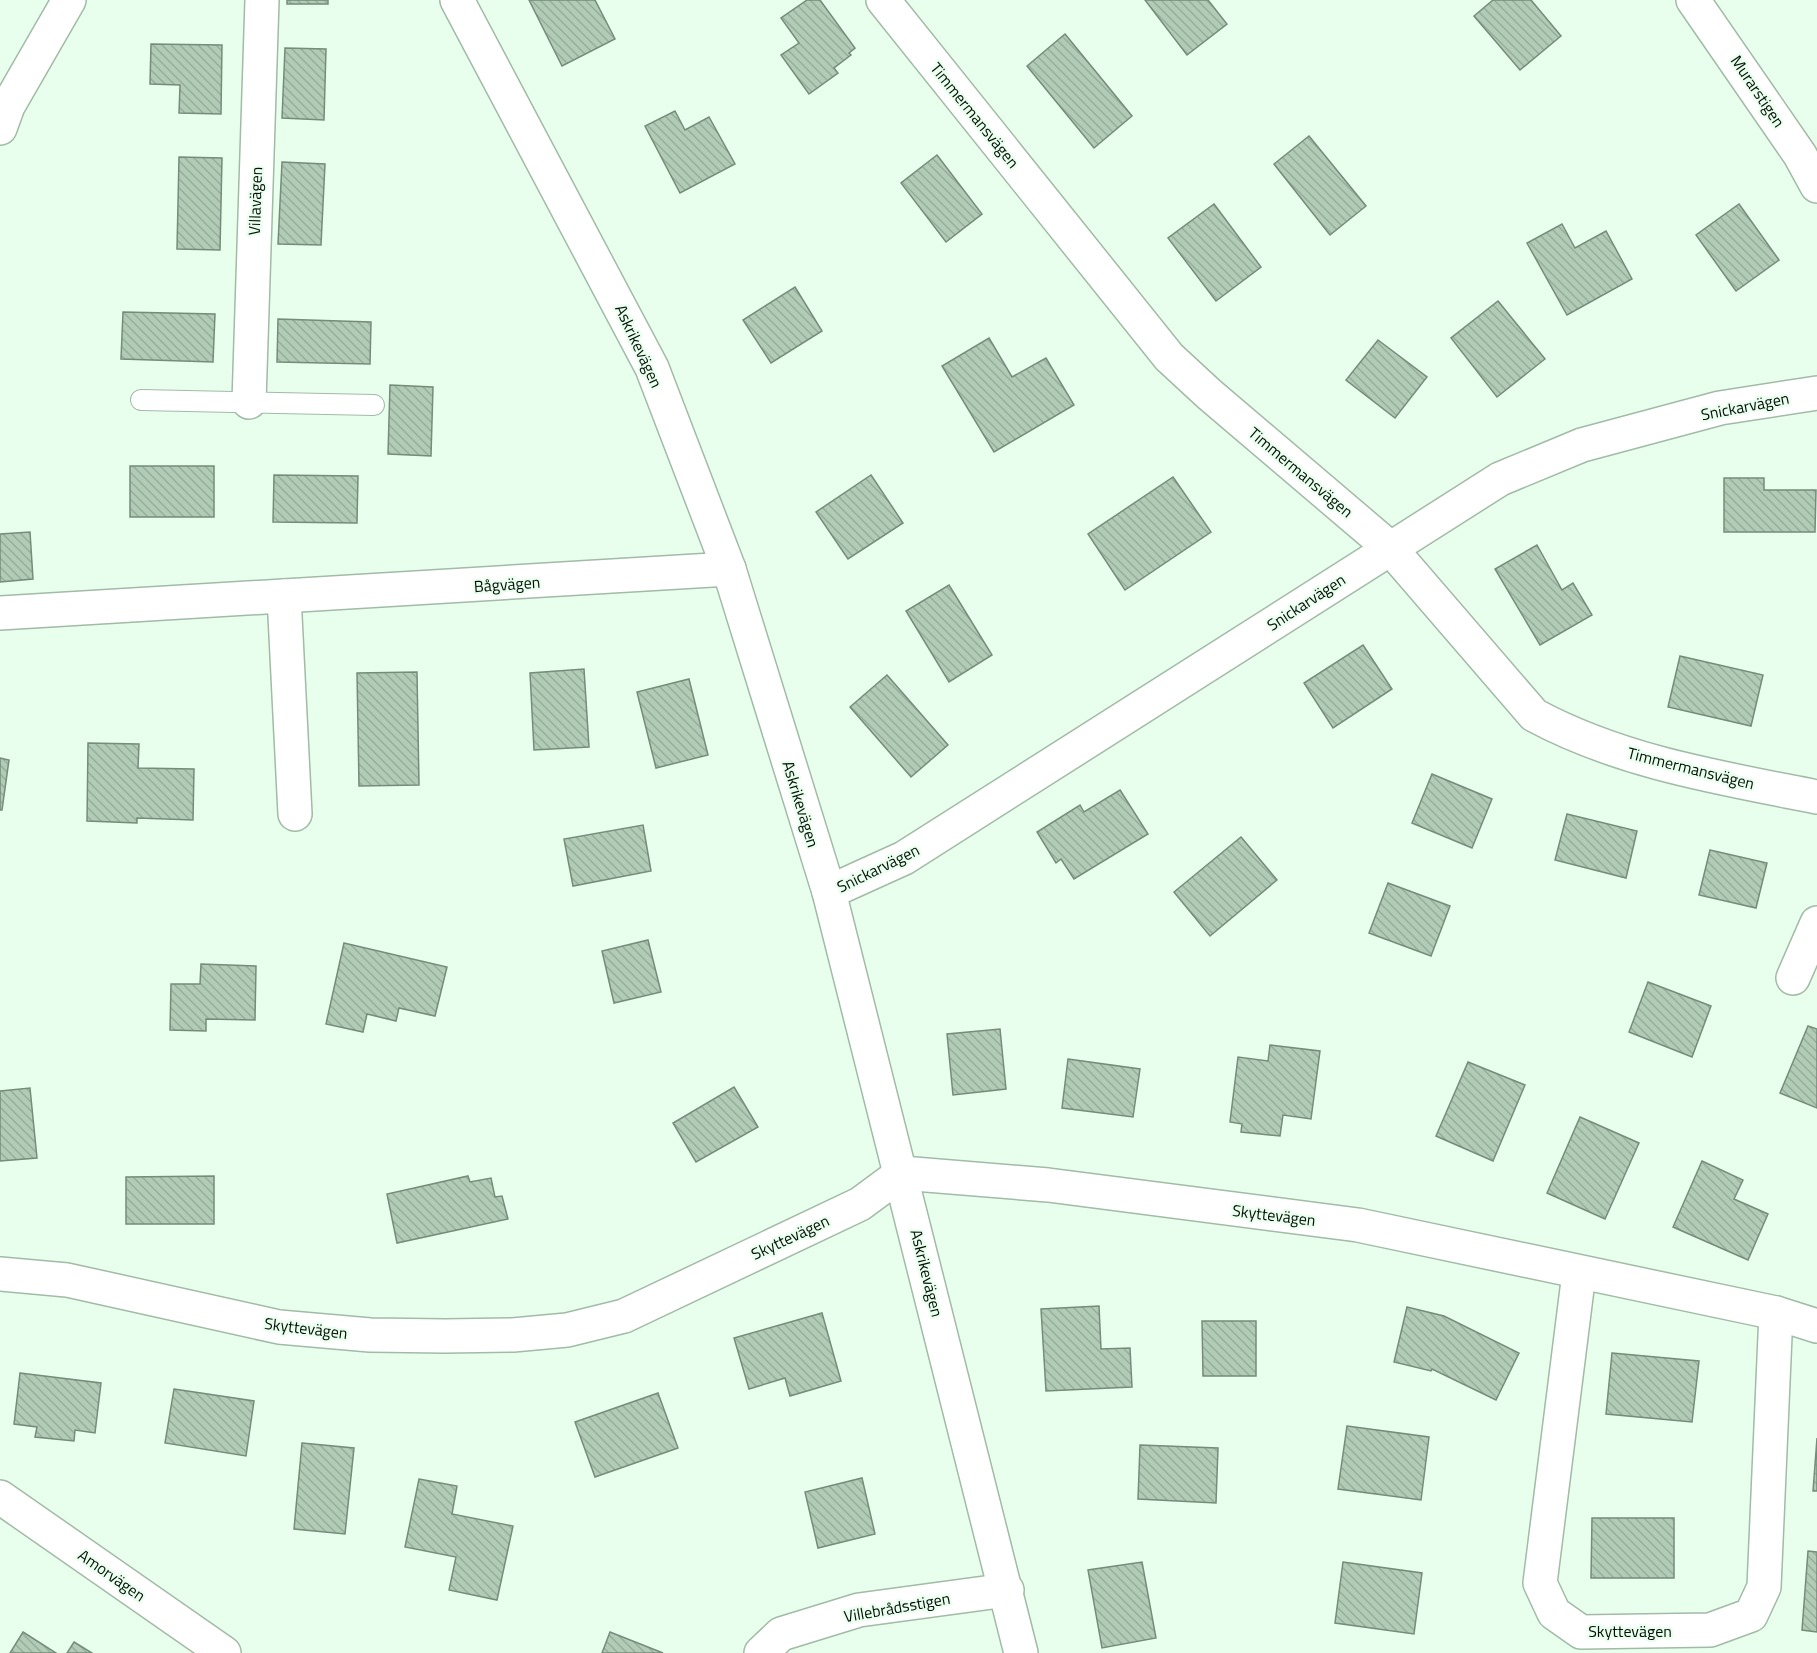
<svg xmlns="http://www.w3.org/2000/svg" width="1817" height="1653" viewBox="0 0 1817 1653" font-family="'Titillium Web',sans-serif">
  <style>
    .building { fill: url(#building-back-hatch); stroke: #748c79; stroke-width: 1.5 }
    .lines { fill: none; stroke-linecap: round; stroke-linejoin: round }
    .service-casing { stroke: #a1bba6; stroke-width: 22 }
    .minor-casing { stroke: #a1bba6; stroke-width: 36 }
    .service { stroke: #fff; stroke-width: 20 }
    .minor { stroke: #fff; stroke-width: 33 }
    .labels { text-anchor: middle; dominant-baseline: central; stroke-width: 4.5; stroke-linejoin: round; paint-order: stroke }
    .street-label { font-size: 16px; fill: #060e08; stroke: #e9ffee }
  </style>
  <defs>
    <pattern id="building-back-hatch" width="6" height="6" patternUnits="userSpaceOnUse" patternTransform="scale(1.5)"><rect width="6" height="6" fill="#b1cbb7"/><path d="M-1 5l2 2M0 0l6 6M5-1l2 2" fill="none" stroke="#97ad9c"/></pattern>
  </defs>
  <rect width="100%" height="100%" fill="#e9ffee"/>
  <!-- building -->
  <g class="building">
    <rect x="287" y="0" width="41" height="4"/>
    <path d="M529 0H595L615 39 562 66Z"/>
    <path d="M807 0H820L855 48 849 53 851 55 834 68 838 73 809 94 781 55 799 43 781 18Z"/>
    <path d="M1145 0H1208L1227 24 1187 55Z"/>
    <path d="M1493 0H1531L1561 36 1520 70 1474 16Z"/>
    <path d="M1065 34 1132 116 1094 148 1027 66Z"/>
    <path d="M151 44 222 45 221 114 179 113 180 85 150 84Z"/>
    <path d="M285 48 326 49 324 120 282 118Z"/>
    <path d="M675 111 685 130 709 117 735 164 680 193 645 126Z"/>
    <path d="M1309 136 1366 206 1330 235 1274 164Z"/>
    <path d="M937 155 982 214 946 242 901 183Z"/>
    <path d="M179 157 222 158 220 250 177 249Z"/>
    <path d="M282 162 325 164 321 245 278 244Z"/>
    <path d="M1214 204 1261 267 1216 301 1168 238Z"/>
    <path d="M1739 204 1779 260 1736 291 1696 235Z"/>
    <path d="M1562 224 1575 248 1606 231 1632 279 1567 315 1527 243Z"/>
    <path d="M795 287 822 331 771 363 743 320Z"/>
    <path d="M1498 301 1545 359 1497 397 1451 338Z"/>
    <path d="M123 312 215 314 213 362 121 359Z"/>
    <path d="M278 319 371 322 370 364 277 362Z"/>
    <path d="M989 338 1012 377 1046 358 1074 405 994 452 942 366Z"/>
    <path d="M1378 340 1427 377 1395 418 1346 380Z"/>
    <path d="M390 385 433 387 431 456 388 454Z"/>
    <rect x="130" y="466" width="84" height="51"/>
    <path d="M274 475 358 476 357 523 273 522Z"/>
    <path d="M871 475 903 523 848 559 816 512Z"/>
    <path d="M1173 477 1211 532 1125 590 1088 534Z"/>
    <path d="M1724 478H1764V490H1816L1815 532H1724Z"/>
    <path d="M30 532 33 579 0 582V534Z"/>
    <path d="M1537 545 1562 590 1573 583 1592 615 1540 645 1495 569Z"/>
    <path d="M949 585 992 655 949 682 906 611Z"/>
    <path d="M1363 645 1392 689 1333 728 1304 683Z"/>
    <path d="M1680 656 1763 675 1751 726 1668 707Z"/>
    <path d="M584 669 589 747 534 750 530 673Z"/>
    <path d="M417 672 419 785 359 786 357 673Z"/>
    <path d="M887 675 948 745 911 777 850 707Z"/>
    <path d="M689 679 708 755 656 768 637 692Z"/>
    <path d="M88 743 139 744 138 768 194 769 193 820 137 818V823L87 821Z"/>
    <path d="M0 758 9 760 2 810H0Z"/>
    <path d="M1432 774 1492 799 1472 848 1412 823Z"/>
    <path d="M1120 790 1148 834 1074 879 1061 859 1056 863 1037 832 1080 805 1084 812Z"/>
    <path d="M1567 814 1637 831 1626 878 1555 860Z"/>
    <path d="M643 825 651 871 573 886 564 839Z"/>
    <path d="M1241 837 1277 880 1210 936 1174 892Z"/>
    <path d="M1710 850 1767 863 1756 908 1699 895Z"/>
    <path d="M1388 883 1450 906 1431 956 1369 933Z"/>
    <path d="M648 940 661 992 614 1003 602 951Z"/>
    <path d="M344 943 447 967 435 1016 399 1008 396 1021 367 1014 363 1032 326 1024Z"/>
    <path d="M201 964 256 966 255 1020 206 1019V1031L170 1030 171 984H200Z"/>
    <path d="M1648 982 1711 1006 1692 1057 1629 1032Z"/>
    <path d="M1808 1026 1817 1029V1108L1780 1093Z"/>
    <path d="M1000 1029 1006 1089 953 1095 947 1034Z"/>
    <path d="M1270 1045 1320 1051 1311 1119 1283 1115 1280 1136 1241 1132 1242 1124 1230 1122 1238 1057 1268 1061Z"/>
    <path d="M1068 1059 1140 1069 1133 1117 1062 1108Z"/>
    <path d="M1468 1062 1525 1085 1493 1161 1436 1136Z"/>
    <path d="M734 1087 758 1127 696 1162 673 1123Z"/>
    <path d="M30 1088 37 1158 0 1161V1091Z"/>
    <path d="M1580 1117 1639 1143 1605 1219 1547 1193Z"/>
    <path d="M1702 1161 1743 1180 1734 1199 1768 1214 1748 1260 1673 1227Z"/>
    <path d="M214 1176V1224H126V1177Z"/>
    <path d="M468 1176 470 1182 491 1178 495 1197 502 1196 508 1219 397 1243 387 1194Z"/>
    <path d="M1099 1306 1101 1349 1130 1348 1132 1387 1046 1391 1041 1309Z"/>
    <path d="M1407 1307 1444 1316 1519 1353 1496 1400 1432 1369 1431 1371 1394 1362Z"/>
    <path d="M822 1313 841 1381 790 1396 785 1378 749 1389 734 1338Z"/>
    <path d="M1202 1321H1256V1376H1203Z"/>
    <path d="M1612 1353 1699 1361 1692 1422 1606 1414Z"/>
    <path d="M20 1373 101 1383 95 1433 75 1430 74 1441 35 1437 37 1427 14 1424Z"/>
    <path d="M174 1389 254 1401 246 1456 165 1443Z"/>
    <path d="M658 1393 678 1448 595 1477 575 1422Z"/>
    <path d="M1347 1426 1429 1437 1421 1500 1338 1489Z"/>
    <path d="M1817 1438V1491H1813Z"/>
    <path d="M302 1443 354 1448 345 1534 294 1529Z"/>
    <path d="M1140 1445 1218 1448 1216 1503 1138 1499Z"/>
    <path d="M862 1478 875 1534 818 1548 805 1492Z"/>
    <path d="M419 1479 457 1486 452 1514 513 1526 497 1600 449 1590 456 1557 405 1547Z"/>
    <path d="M1592 1518H1674V1578H1591Z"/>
    <path d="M1808 1551 1817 1552V1632L1802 1630Z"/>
    <path d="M1142 1562 1156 1638 1102 1648 1088 1570Z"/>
    <path d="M1343 1562 1422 1573 1414 1634 1335 1623Z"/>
    <path d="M23 1632 56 1653H10Z"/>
    <path d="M610 1632 663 1653H602Z"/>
    <path d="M74 1642 92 1653H67Z"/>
  </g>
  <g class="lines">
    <defs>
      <path id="service" d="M141 400 374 405"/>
      <g id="minor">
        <path d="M457 0 652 368 729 569 829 892 1021 1653"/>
        <path d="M883 0 1169 357 1209 394 1390 548 1534 715C1621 762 1721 778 1817 797"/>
        <path d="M1693 0 1800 155 1817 186"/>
        <path d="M0 128 8 106 69 0"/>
        <path d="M249 402 262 0"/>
        <path d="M284 596 295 814"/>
        <path d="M0 613 729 569"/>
        <path d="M829 892 904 858 1500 479 1582 445 1720 408 1817 393"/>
        <path d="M1793 978 1817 923"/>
        <path d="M1579 1273 1540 1583 1554 1613 1581 1632 1710 1630 1751 1615 1764 1587 1776 1313"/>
        <path d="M0 1274 67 1280 279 1327 370 1335 445 1336 513 1335 567 1330 624 1316 860 1204 902 1173 1048 1185 1358 1225 1776 1313 1817 1326"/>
        <path d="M0 1497 224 1653"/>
        <path d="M761 1653 781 1634 859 1610 1007 1590"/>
      </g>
    </defs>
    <!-- service casing -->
    <use href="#service" class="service-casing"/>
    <!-- minor casing -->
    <use href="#minor" class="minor-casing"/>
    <!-- service -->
    <use href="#service" class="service"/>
    <!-- minor -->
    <use href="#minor" class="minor"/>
  </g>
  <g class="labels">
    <!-- street labels -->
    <g class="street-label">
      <text transform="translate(1758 91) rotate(56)">Murarstigen</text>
      <text transform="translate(975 115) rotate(51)">Timmermansvägen</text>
      <text transform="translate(255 201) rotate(-88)">Villavägen</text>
      <text transform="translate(639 346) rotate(65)">Askrikevägen</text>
      <text transform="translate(1745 406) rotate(-11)">Snickarvägen</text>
      <text transform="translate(1301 472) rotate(40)">Timmermansvägen</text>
      <text transform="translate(507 584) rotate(-4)">Bågvägen</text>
      <text transform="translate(1306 602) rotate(-33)">Snickarvägen</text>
      <text transform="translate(1691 768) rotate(14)">Timmermansvägen</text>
      <text transform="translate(801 804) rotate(73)">Askrikevägen</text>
      <text transform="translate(878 868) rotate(-26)">Snickarvägen</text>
      <text transform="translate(1274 1215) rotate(7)">Skyttevägen</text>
      <text transform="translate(790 1237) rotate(-25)">Skyttevägen</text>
      <text transform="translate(927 1273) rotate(76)">Askrikevägen</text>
      <text transform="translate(306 1328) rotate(7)">Skyttevägen</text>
      <text transform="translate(112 1575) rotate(35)">Amorvägen</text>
      <text transform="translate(897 1607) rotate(-10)">Villebrådsstigen</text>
      <text x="1630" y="1631">Skyttevägen</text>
    </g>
  </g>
</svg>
